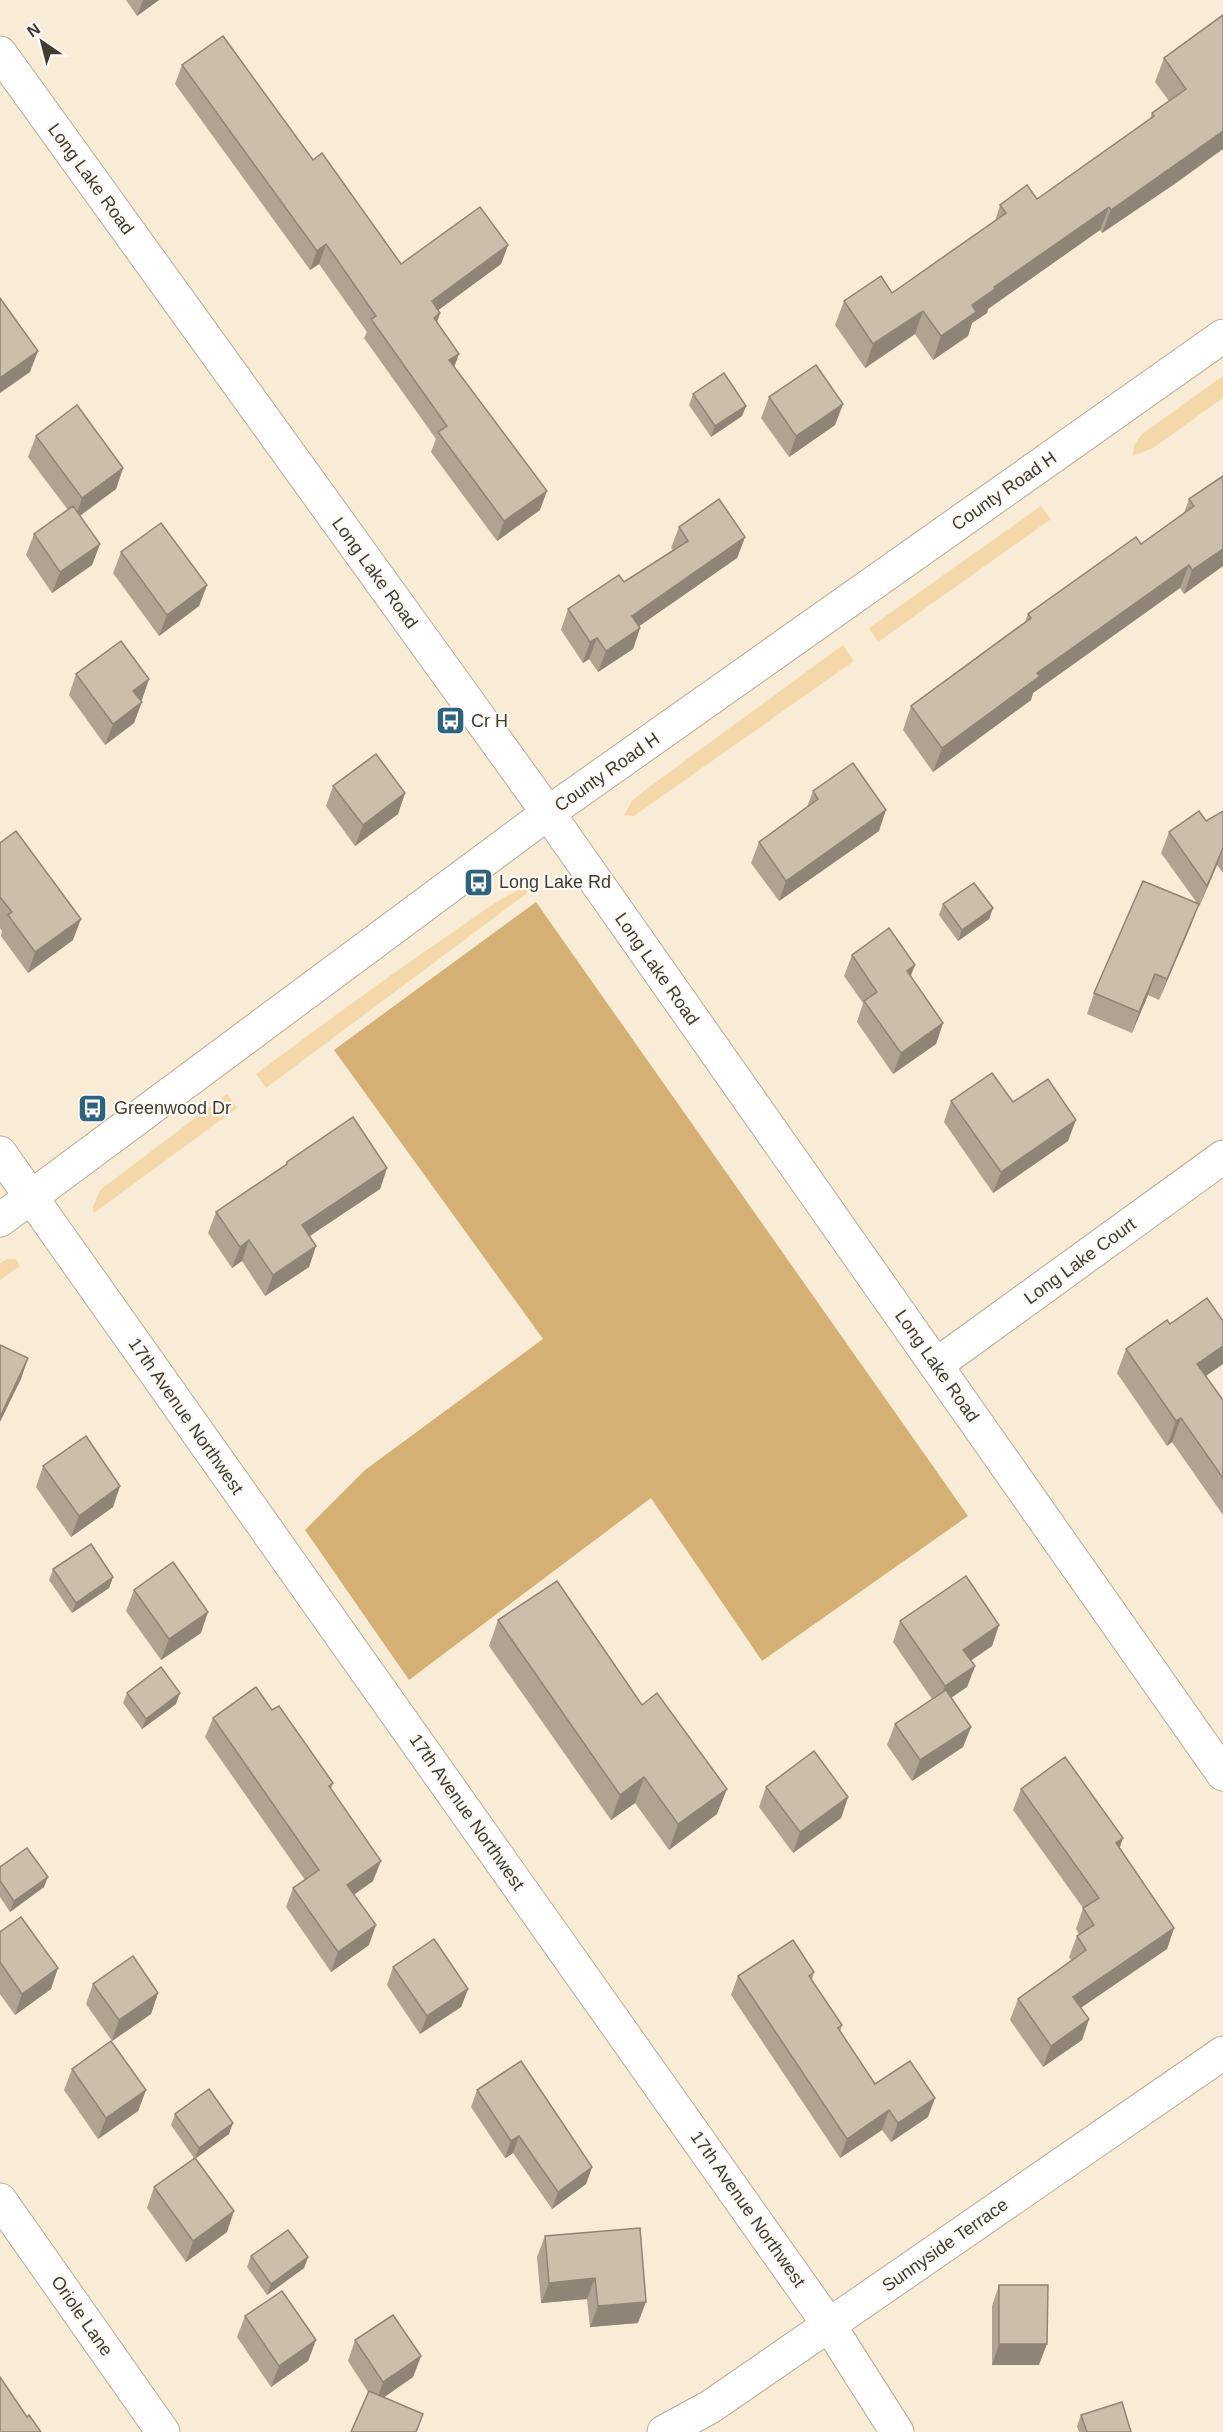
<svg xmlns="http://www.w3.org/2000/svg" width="1223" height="2432" viewBox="0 0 1223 2432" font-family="Arial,sans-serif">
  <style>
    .green { fill: #f5d8aa }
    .forest { fill: #d5b074 }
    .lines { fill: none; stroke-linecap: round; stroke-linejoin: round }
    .minor-casing { stroke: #b7aa96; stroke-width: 35 }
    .tertiary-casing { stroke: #b7aa96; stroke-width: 35 }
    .minor { stroke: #fff; stroke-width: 33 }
    .tertiary { stroke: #fff; stroke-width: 33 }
    .wall { fill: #afa392 }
    .shaded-wall { fill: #8e8577 }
    .building { fill: #cbbeaa; stroke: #8e8577; stroke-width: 1.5 }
    .labels { text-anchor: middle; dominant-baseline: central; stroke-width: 4.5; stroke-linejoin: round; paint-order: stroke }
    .street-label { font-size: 18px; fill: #413b33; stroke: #fdfaf6 }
    .poi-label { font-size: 18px; fill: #413b33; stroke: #fdfaf6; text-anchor: start }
  </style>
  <rect width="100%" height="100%" fill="#f9ecd6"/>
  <!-- green -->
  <g class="green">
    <path d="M1223 376V398L1153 448 1133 456 1134 445 1142 434Z"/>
    <path d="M1041 506 1051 519 878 642 869 628Z"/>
    <path d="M843 645 854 661 634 816 624 815 632 801 645 790Z"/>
    <path d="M530 886 526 894 266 1088 256 1074C322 1025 388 976 456 930 475 917 509 891 530 886Z"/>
    <path d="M227 1094 237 1108 94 1213 93 1207 100 1190Z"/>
    <path d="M7 1259H16L20 1266 0 1280V1263Z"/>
  </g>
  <!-- forest -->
  <path class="forest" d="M536 902 968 1516 762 1661 651 1498 409 1680 305 1530 365 1470 543 1339 334 1050Z"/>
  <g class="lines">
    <defs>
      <g id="minor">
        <path d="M0 1153 829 2325 897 2432"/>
        <path d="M936 1365 1223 1157"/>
        <path d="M0 2200 163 2432"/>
        <path d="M664 2432 710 2407 1223 2053"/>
      </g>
      <g id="tertiary">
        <path d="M0 53 548 813 1223 1774"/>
        <path d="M0 1220 548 813 1223 336"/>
      </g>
    </defs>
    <!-- minor casing -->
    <use href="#minor" class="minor-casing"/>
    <!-- tertiary casing -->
    <use href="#tertiary" class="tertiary-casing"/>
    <!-- minor -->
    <use href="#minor" class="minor"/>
    <!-- tertiary -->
    <use href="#tertiary" class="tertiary"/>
  </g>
  <!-- wall -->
  <g class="wall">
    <path d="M126 0H159L137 16Z"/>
    <path d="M1223 15 1176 183 1102 233 1100 230 988 309 987 313 972 323 968 336 933 360 915 334 865 368 835 325 844 301 892 293 995 221 1000 205 1037 199 1150 119 1152 113 1169 101 1155 82 1164 58Z"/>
    <path d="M182 65 313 160 401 264 508 245 501 264 438 310 440 313 437 322 454 367 540 510 497 541 431 452 436 439 364 338 367 332 319 264 310 270 175 84Z"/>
    <path d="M693 394 746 406 742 416 711 437 689 405Z"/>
    <path d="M769 397 843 404 835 425 789 457 761 418Z"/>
    <path d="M36 436 123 468 116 489 80 516 100 544 92 565 52 593 26 555 34 534 68 510 28 457Z"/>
    <path d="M1223 476V566L1184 594 1180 588 1033 693 1031 700 933 772 903 730 911 706 1025 622 1028 614 1141 544 1184 513 1189 499Z"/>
    <path d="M679 527 745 537 737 558 639 626 640 628 633 649 598 672 589 659 583 663 561 630 568 609 624 582 673 550 671 548Z"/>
    <path d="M121 552 207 585 199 606 159 636 113 573Z"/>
    <path d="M76 674 149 679 141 700 134 723 105 745 69 695Z"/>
    <path d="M333 786 405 793 398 814 355 846 326 806Z"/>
    <path d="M813 791 879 831 779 901 751 863 759 842 807 807Z"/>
    <path d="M1223 811V873L1217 865 1199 907 1198 906 1191 925 1159 1000 1148 995 1132 1033 1087 1014 1094 993 1197 903 1161 853 1169 832 1206 821Z"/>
    <path d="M0 843 73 940 28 973 1 936 2 931 0 928Z"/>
    <path d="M943 904 993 908 989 919 958 941 939 915Z"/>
    <path d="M852 955 911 977 943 1023 936 1044 893 1074 857 1022 863 1003 844 976Z"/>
    <path d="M951 1101 1013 1102 1068 1141 993 1193 944 1122Z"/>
    <path d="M287 1162 387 1168 380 1189 309 1236 316 1246 309 1267 265 1296 242 1261 232 1268 208 1233 216 1212 285 1165Z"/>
    <path d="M1170 1324 1223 1364 1206 1376 1223 1400V1515L1172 1442 1167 1446 1117 1373 1126 1349Z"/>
    <path d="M43 1466 120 1486 113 1507 71 1537 36 1487Z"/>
    <path d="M53 1569 113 1577 109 1588 72 1613 49 1580Z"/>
    <path d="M134 1590 201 1633 161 1660 126 1611Z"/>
    <path d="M498 1620 642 1705 717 1814 669 1850 635 1803 611 1820 489 1646Z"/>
    <path d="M900 1621 999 1625 992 1646 971 1660 975 1666 967 1687 951 1698 971 1727 963 1747 912 1781 887 1745 895 1724 932 1699 893 1642Z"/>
    <path d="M127 1693 176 1704 142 1729 123 1703Z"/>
    <path d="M272 1710 333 1783 331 1789 373 1881 354 1895 369 1945 331 1972 286 1907 293 1888 305 1880 205 1737 213 1718Z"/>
    <path d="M766 1787 848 1797 841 1818 793 1853 759 1807Z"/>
    <path d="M1021 1789 1120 1848 1174 1928 1167 1949 1081 2007 1089 2019 1082 2040 1043 2067 1010 2020 1018 1999 1072 1961 1069 1957 1077 1936 1079 1934 1076 1929 1083 1908 1013 1810Z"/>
    <path d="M0 1867 44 1887 10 1912 0 1897Z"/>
    <path d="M0 1932 51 1989 15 2015 0 1994Z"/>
    <path d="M393 1967 468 1989 461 2007 420 2034 387 1985Z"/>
    <path d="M814 1972 812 1980 842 2025 840 2032 875 2084 928 2117 891 2142 882 2130 840 2158 731 1995 738 1976Z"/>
    <path d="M93 1984 158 1993 151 2014 112 2041 86 2004Z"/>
    <path d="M72 2069 146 2090 138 2111 98 2139 64 2090Z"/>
    <path d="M477 2090 592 2167 586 2184 552 2209 513 2153 505 2158 471 2107Z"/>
    <path d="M175 2114 229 2134 195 2158 227 2232 186 2262 147 2208 154 2187 194 2158 171 2125Z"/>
    <path d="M640 2228 638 2323 590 2327 587 2299 541 2303 537 2257 545 2236Z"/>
    <path d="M251 2256 308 2257 304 2268 267 2295 247 2267Z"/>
    <path d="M999 2285 1039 2365H992V2306Z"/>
    <path d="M245 2316 316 2340 308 2361 271 2387 237 2337Z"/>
    <path d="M355 2340 421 2356 413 2377 384 2397 368 2392 348 2361Z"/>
    <path d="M1081 2415 1131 2432H1079L1077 2426Z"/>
  </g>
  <!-- shaded-wall -->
  <g class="shaded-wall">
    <path d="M143 0H159L137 16Z"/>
    <path d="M1223 131V149L1176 183 1102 233 1111 210Z"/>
    <path d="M1109 207 1100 230 988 309 987 313 972 323 968 336 933 360 941 336 972 305 994 287Z"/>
    <path d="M326 244 319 264 310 270 317 251Z"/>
    <path d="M508 245 501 264 425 320 432 301Z"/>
    <path d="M923 311 915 334 865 368 873 344Z"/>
    <path d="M440 313 433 333 434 318Z"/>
    <path d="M38 351 30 372 0 393V378Z"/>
    <path d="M459 354 452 373 449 360Z"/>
    <path d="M843 404 835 425 789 457 796 436Z"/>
    <path d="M746 406 742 416 711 437 715 426Z"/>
    <path d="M123 468 116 489 75 519 82 498Z"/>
    <path d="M547 491 540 510 497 541 504 521Z"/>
    <path d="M745 537 737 558 625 636 632 616Z"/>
    <path d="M100 544 92 565 52 593 60 572Z"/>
    <path d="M1223 549V566L1184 594 1192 570Z"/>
    <path d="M1189 565 1180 588 1033 693 1031 700 933 772 942 748 1037 673Z"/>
    <path d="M207 585 199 606 159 636 167 615Z"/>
    <path d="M640 628 633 649 598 672 606 651Z"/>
    <path d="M597 638 589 659 583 663 590 642Z"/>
    <path d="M149 679 142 700 126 712 133 691Z"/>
    <path d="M142 702 134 723 105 745 113 724Z"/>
    <path d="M405 793 398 814 355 846 363 825Z"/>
    <path d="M886 810 879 831 779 901 786 881Z"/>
    <path d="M1223 848 1217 865 1199 907 1207 886Z"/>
    <path d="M1199 904 1191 925 1159 1000 1167 979Z"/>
    <path d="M993 908 989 919 958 941 962 930Z"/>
    <path d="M81 919 73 940 28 973 35 952Z"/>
    <path d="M915 965 907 986V971Z"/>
    <path d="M1155 974 1148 995 1132 1033 1139 1012Z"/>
    <path d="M943 1023 936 1044 893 1074 901 1053Z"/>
    <path d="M1076 1120 1068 1141 993 1193 1001 1172Z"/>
    <path d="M387 1168 380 1189 295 1246 302 1225Z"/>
    <path d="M249 1240 242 1261 232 1268 240 1247Z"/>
    <path d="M316 1246 309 1267 265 1296 273 1275Z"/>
    <path d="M1223 1346V1364L1188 1388 1197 1364Z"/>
    <path d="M28 1358 21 1379 0 1422V1417Z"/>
    <path d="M1181 1418 1172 1442 1167 1446 1176 1421Z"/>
    <path d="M120 1486 113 1507 71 1537 79 1516Z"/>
    <path d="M113 1577 109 1588 72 1613 76 1603Z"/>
    <path d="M208 1612 201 1633 161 1660 169 1639Z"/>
    <path d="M999 1625 992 1646 956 1671 963 1650Z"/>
    <path d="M975 1666 967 1687 937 1707 945 1686Z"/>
    <path d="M180 1693 176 1704 142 1729 146 1719Z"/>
    <path d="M971 1727 963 1747 912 1781 920 1760Z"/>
    <path d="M644 1777 635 1803 611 1820 620 1795Z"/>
    <path d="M727 1789 717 1814 669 1850 678 1824Z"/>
    <path d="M848 1797 841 1818 793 1853 800 1832Z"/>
    <path d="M1123 1838 1116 1859V1843Z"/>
    <path d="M381 1861 373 1881 340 1904 347 1885Z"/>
    <path d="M48 1877 44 1887 10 1912 14 1901Z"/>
    <path d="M376 1925 369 1945 331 1972 338 1952Z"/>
    <path d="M1174 1928 1167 1949 1066 2018 1073 1997Z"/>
    <path d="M58 1968 51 1989 15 2015 22 1994Z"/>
    <path d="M468 1989 461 2007 420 2034 427 2016Z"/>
    <path d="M158 1993 151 2014 112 2041 119 2020Z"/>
    <path d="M1089 2019 1082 2040 1043 2067 1051 2046Z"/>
    <path d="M146 2090 138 2111 98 2139 106 2118Z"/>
    <path d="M935 2098 928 2117 891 2142 898 2123Z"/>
    <path d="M889 2110 882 2130 840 2158 847 2139Z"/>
    <path d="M233 2123 229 2134 195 2159 199 2148Z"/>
    <path d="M519 2136 513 2153 505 2158 511 2141Z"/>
    <path d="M592 2167 586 2184 552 2209 558 2192Z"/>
    <path d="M234 2211 227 2232 186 2262 193 2241Z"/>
    <path d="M308 2257 304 2268 267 2295 271 2284Z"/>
    <path d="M595 2278 587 2299 541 2303 549 2283Z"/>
    <path d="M646 2302 638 2323 590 2327 598 2306Z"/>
    <path d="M316 2340 308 2361 271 2387 279 2366Z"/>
    <path d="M999 2344H1047L1039 2365H992Z"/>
    <path d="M421 2356 413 2377 376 2403 383 2382Z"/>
  </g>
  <!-- building -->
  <g class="building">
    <path d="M1223 15V131L1111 210 1109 207 994 287 995 289 972 305 976 312 941 336 923 311 873 344 844 301 881 276 892 293 1006 213 1000 205 1027 185 1037 199 1154 116 1152 113 1186 89 1164 58Z"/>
    <path d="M223 36 313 160 322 153 401 264 480 207 508 245 432 301 440 313 434 318 459 354 449 360 547 491 504 521 438 432 447 426 371 319 376 316 326 244 317 251 182 65Z"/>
    <path d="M0 298 38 351 0 378Z"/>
    <path d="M816 365 843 404 796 436 769 397Z"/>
    <path d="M724 373 746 406 715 426 693 394Z"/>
    <path d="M77 405 123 468 82 498 36 436Z"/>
    <path d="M1223 476V549L1192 570 1189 565 1037 673 1040 676 942 748 911 706 1031 618 1028 614 1136 537 1141 544 1194 506 1189 499Z"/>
    <path d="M719 499 745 537 632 616 640 628 606 651 597 638 590 642 568 609 619 575 624 582 688 541 679 527Z"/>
    <path d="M73 506 100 544 60 572 34 534Z"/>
    <path d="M161 523 207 585 167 615 121 552Z"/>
    <path d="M121 641 149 679 133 691 142 702 113 724 76 674Z"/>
    <path d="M376 754 405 793 363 825 333 786Z"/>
    <path d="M853 763 886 810 786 881 759 842 818 799 813 791Z"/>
    <path d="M1199 811 1206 821 1223 811V848L1207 886 1169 832Z"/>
    <path d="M16 831 81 919 35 952 8 915 12 912 0 897V843Z"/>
    <path d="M1143 881 1199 904 1167 979 1155 974 1139 1012 1094 993Z"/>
    <path d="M974 883 993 908 962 930 943 904Z"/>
    <path d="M889 928 915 965 907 971 943 1023 901 1053 864 1001 877 992 852 955Z"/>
    <path d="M992 1073 1013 1102 1048 1079 1076 1120 1001 1172 951 1101Z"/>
    <path d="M353 1117 387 1168 302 1225 316 1246 273 1275 249 1240 240 1247 216 1212 287 1164V1162Z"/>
    <path d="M1207 1298 1223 1321V1346L1197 1364 1223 1400V1478L1181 1418 1176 1421 1126 1349 1167 1320 1170 1324Z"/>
    <path d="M0 1345 28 1358 0 1417Z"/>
    <path d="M86 1436 120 1486 79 1516 43 1466Z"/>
    <path d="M91 1544 113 1577 76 1603 53 1569Z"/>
    <path d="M173 1562 208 1612 169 1639 134 1590Z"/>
    <path d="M966 1576 999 1625 963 1650 975 1666 945 1686 900 1621Z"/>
    <path d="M557 1581 642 1705 657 1693 727 1789 678 1824 644 1777 620 1795 498 1620Z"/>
    <path d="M161 1667 180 1693 146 1719 127 1693Z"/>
    <path d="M256 1687 272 1710 279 1706 333 1783 329 1786 381 1861 347 1885 376 1925 338 1952 293 1888 319 1870 213 1718Z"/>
    <path d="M946 1690 971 1727 920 1760 895 1724Z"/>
    <path d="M814 1751 848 1797 800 1832 766 1787Z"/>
    <path d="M1065 1757 1123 1838 1116 1843 1174 1928 1073 1997 1089 2019 1051 2046 1018 1999 1086 1950 1077 1936 1094 1925 1083 1908 1099 1898 1021 1789Z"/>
    <path d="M27 1848 48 1877 14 1901 0 1881V1867Z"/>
    <path d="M21 1917 58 1968 22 1994 0 1962V1932Z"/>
    <path d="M434 1939 468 1989 427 2016 393 1967Z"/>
    <path d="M793 1940 814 1972 809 1976 842 2025 838 2028 875 2084 910 2061 935 2098 898 2123 889 2110 847 2139 738 1976Z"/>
    <path d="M133 1956 158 1993 119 2020 93 1984Z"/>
    <path d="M111 2041 146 2090 106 2118 72 2069Z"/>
    <path d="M521 2061 592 2167 558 2192 519 2136 511 2141 477 2090Z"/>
    <path d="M209 2089 233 2123 199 2148 175 2114Z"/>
    <path d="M195 2158 234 2211 193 2241 154 2187Z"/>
    <path d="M640 2228 646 2302 598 2306 595 2278 549 2283 545 2236Z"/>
    <path d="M288 2230 308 2257 271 2284 251 2256Z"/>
    <path d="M999 2285H1048L1047 2344H999Z"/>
    <path d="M282 2291 316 2340 279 2366 245 2316Z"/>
    <path d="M393 2315 421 2356 383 2382 355 2340Z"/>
    <path d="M0 2377 27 2417 29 2415 41 2432H0Z"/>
    <path d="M369 2391 423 2414 416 2432H351Z"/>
    <path d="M1122 2402 1131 2432H1087L1081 2415Z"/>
  </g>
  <!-- icons -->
  <defs>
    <symbol id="bus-square" viewBox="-11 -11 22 22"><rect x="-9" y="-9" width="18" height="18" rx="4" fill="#2e637f" stroke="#fdfaf6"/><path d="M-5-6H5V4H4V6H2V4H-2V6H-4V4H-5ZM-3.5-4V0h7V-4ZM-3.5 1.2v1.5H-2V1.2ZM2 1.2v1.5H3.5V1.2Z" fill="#fff"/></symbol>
  </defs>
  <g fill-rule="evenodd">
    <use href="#bus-square" x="434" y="704" width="33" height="33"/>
    <use href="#bus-square" x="462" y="866" width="33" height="33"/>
    <use href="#bus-square" x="76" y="1092" width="33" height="33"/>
  </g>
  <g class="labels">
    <!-- street labels -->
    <g class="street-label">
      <text transform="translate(91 179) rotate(54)">Long Lake Road</text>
      <text transform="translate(1004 491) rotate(-35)">County Road H</text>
      <text transform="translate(375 573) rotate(54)">Long Lake Road</text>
      <text transform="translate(607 772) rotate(-35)">County Road H</text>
      <text transform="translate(657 969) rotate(55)">Long Lake Road</text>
      <text transform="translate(1080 1261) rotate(-36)">Long Lake Court</text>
      <text transform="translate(937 1366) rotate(55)">Long Lake Road</text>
      <text transform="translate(186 1416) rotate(55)">17th Avenue Northwest</text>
      <text transform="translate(467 1812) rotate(55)">17th Avenue Northwest</text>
      <text transform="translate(748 2209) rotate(55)">17th Avenue Northwest</text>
      <text transform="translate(945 2245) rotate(-35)">Sunnyside Terrace</text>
      <text transform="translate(82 2316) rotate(55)">Oriole Lane</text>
    </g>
    <!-- poi labels -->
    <g class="poi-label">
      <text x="471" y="721">Cr H</text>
      <text x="499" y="882">Long Lake Rd</text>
      <text x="114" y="1108">Greenwood Dr</text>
    </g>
  </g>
  <!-- north arrow -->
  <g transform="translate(42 42) rotate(325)" stroke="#fdfaf6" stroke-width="4.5" paint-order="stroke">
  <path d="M0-4.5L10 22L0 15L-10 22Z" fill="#413b33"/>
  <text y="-9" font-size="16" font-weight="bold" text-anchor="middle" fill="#413b33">N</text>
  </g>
</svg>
